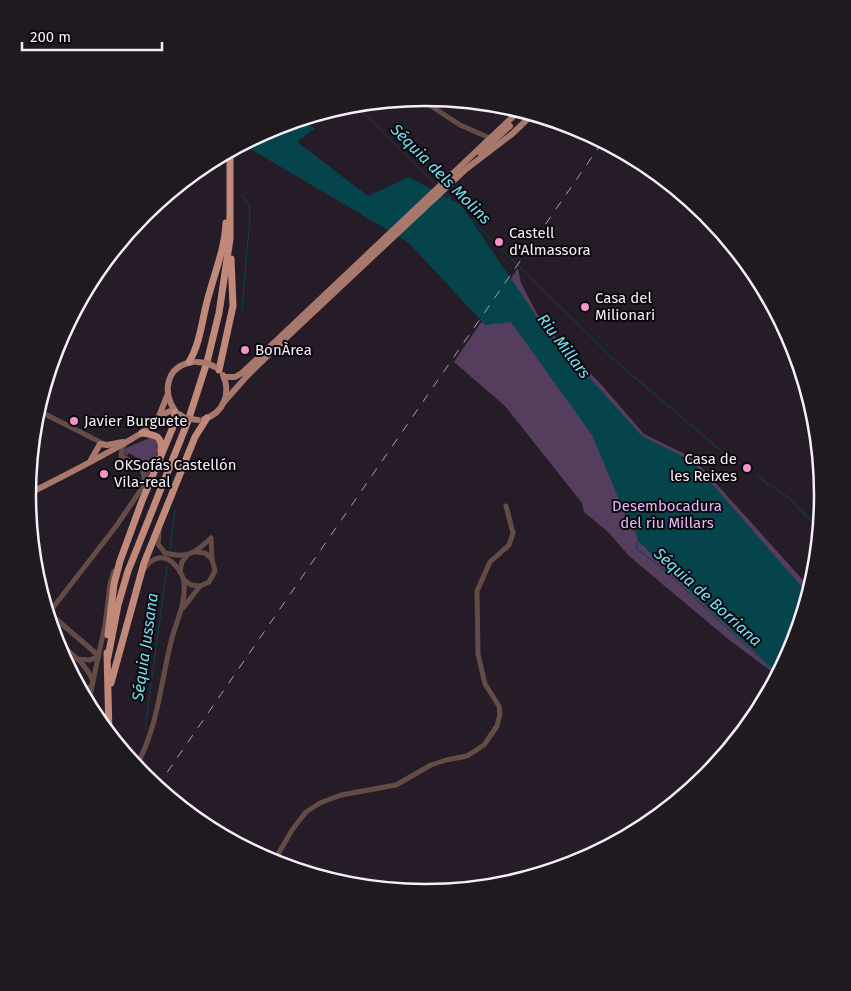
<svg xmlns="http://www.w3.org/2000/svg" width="851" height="991" viewBox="0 0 851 991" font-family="'Fira Sans',sans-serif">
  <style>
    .green { fill: #543d5d }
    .water { fill: #06444c }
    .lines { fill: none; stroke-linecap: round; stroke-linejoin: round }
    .stream { stroke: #06444c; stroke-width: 1 }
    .minor { stroke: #634c46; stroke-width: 5 }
    .major { stroke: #a7786b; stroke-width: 6 }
    .highway { stroke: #c1897a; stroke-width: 7 }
    .rail { stroke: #a59ea7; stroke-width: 1; stroke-dasharray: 9 9; stroke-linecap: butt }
    .major-bridge { stroke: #a7786b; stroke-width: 6 }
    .poi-dot { fill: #f890cc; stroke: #0b080d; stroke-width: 2 }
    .labels { text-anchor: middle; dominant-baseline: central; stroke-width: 4; stroke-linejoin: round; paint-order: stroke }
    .poi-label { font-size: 15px; fill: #f4eef6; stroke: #0b080d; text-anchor: start }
    .park-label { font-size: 15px; fill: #e6b7f9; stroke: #0b080d }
    .water-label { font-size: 16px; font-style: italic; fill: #73e1f0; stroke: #0b080d }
    .rim { fill: none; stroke: #f4eef6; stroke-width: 2.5 }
  </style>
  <rect width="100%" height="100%" fill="#251c28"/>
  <!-- green -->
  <g class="green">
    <path d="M518 268 521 283 536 312 545 326 563 346 599 382 644 434 693 458 811 589 793 648 778 676 728 639 629 556 608 532 584 512 582 503 505 406 454 362Z"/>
    <path d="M152 437 157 442 158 451 147 480 143 467 145 463 129 453 127 456 124 454V450L126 448Z"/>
  </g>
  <!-- water -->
  <path class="water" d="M296 121 315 128 297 142 368 196 409 177 461 205 543 326 642 436 692 461 809 595 793 648 779 675 638 541 636 534 626 516 592 435 511 322 485 325 408 242 249 148 247 142 273 128Z"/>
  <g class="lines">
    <!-- stream -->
    <g class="stream">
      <path d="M345 106 364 113 436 185"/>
      <path d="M211 161 221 167"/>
      <path d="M445 193 451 199"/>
      <path d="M241 194 249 205 250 216 242 309"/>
      <path d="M471 219 612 358 720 450 740 464"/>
      <path d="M755 475 792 500 805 516 820 529"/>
      <path d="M803 512 816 521"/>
      <path d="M638 541 636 548 663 569 769 667"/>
      <path d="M170 550 175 510"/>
      <path d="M145 729 167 567"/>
    </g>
    <!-- minor -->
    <g class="minor">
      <path d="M419 98 460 125 490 138"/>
      <path d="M37 410 104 444"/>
      <path d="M159 531 158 544 165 553C187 559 195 553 211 538"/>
      <path d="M196 552 205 553 212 559"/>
      <path d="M180 572 182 562 187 555"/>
      <path d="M184 580 191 585 200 586"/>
      <path d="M183 608 200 586 209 582 215 571 212 559 211 538"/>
      <path d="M49 613 99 656 90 660 77 659"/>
      <path d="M48 614 117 525 144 485V475L141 467 121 456 122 448 126 443"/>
      <path d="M56 640C70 653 85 662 93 681"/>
      <path d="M83 695 92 685"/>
      <path d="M88 705 105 625 110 584 114 571"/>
      <path d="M136 767C159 724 160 684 172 638 177 620 186 602 184 583 183 572 171 556 159 558 152 559 148 563 144 569"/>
      <path d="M273 863 292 830 306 812 320 803 341 795 396 785 431 765 446 760 467 756 484 745 497 726 500 714 499 706 485 684 478 654 477 591 490 562 509 545 513 533 506 506"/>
    </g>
    <!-- major -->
    <g class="major">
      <path d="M480 153 510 126"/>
      <path d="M224 377H235L242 373 520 110"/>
      <path d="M224 402 247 376 288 336 466 169 512 134 533 114"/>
      <path d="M175 411C162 391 166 366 193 362"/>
      <path d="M159 416 167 396"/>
      <path d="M204 419C224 413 231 393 223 375"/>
      <path d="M91 460 100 444 107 445 123 442"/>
      <path d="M28 494C66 475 104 456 140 434 152 427 159 413 174 410"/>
    </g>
    <!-- highway -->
    <g class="highway">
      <path d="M189 362C202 340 202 315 210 291 216 269 225 247 226 223"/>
      <path d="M219 370 233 306 231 259"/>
      <path d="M142 433C156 435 163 436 161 452"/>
      <path d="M108 635 114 584 120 561 142 501 173 427 175 412"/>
      <path d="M107 653 109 734"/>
      <path d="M108 657 118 605 128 571 188 421 207 362 219 313 230 239V151"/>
      <path d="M111 683 144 563 195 437 207 418"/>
    </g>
    <!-- rail -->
    <path class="rail" d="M157 787 603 141"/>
    <!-- major-bridge -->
    <g class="major-bridge">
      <path d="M197 362 207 363 215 367"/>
      <path d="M179 414 185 418 198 420"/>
    </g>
  </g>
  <!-- markers -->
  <g class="poi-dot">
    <circle cx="499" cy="242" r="5"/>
    <circle cx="585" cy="307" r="5"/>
    <circle cx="245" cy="350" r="5"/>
    <circle cx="74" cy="421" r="5"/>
    <circle cx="747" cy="468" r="5"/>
    <circle cx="104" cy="474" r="5"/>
  </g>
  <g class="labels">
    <!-- poi labels -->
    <g class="poi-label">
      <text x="509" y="233">Castell<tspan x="509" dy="17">d'Almassora</tspan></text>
      <text x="595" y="298">Casa del<tspan x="595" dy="17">Milionari</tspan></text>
      <text x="255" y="350">BonÀrea</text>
      <text x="84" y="421">Javier Burguete</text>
      <text x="737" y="459" text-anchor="end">Casa de<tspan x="737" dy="17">les Reixes</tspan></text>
      <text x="114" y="465">OKSofás Castellón<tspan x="114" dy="17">Vila-real</tspan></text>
    </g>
    <!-- park labels -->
    <g class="park-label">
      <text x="667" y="506">Desembocadura<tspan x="667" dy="17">del riu Millars</tspan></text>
    </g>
    <!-- water labels -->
    <g class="water-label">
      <text transform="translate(441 174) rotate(45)">Séquia dels Molins</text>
      <text transform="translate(564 346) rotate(53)">Riu Millars</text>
      <text transform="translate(708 597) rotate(42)">Séquia de Borriana</text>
      <text transform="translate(145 647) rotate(-82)">Séquia Jussana</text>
    </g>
  </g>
  <!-- crop -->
  <path d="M0 0H851V991H0ZM36 495a389 389 0 1 1 778 0a389 389 0 1 1-778 0Z" fill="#1e1a20" fill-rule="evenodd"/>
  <path class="rim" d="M36 495a389 389 0 1 1 778 0a389 389 0 1 1-778 0Z"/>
  <!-- scale -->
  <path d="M22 42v8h140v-8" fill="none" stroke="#f4eef6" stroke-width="2.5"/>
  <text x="30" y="42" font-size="15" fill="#f4eef6" stroke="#0b080d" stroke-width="4" paint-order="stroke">200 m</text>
</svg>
